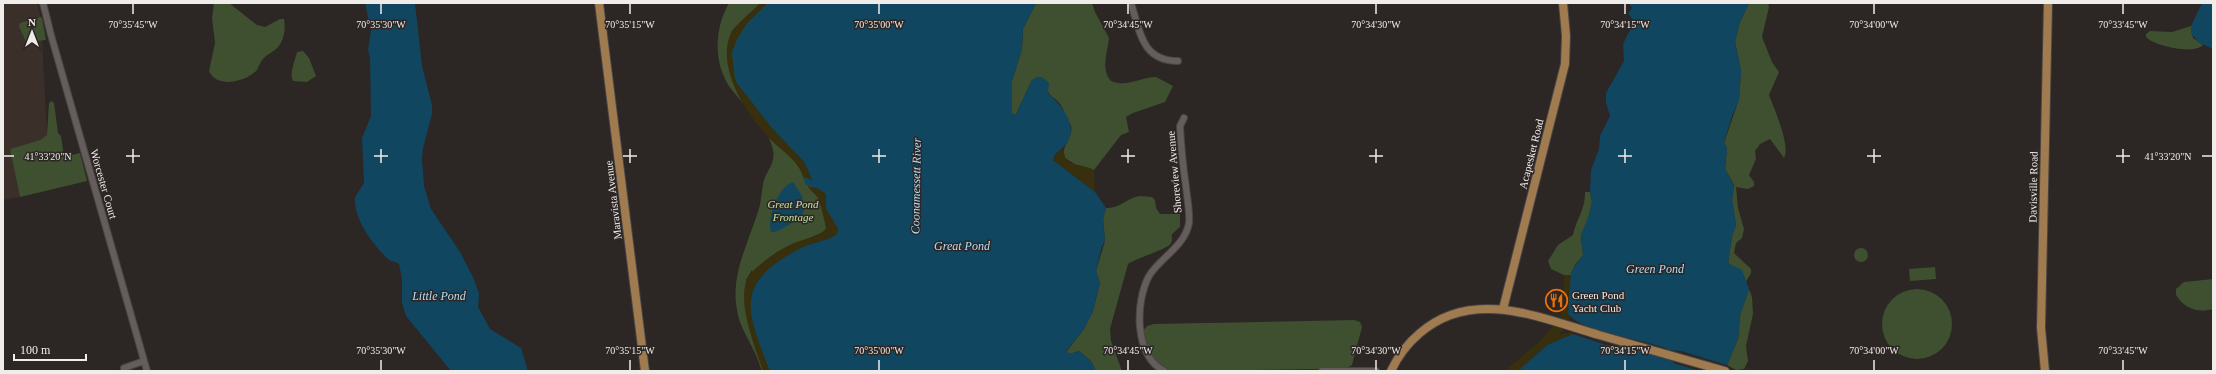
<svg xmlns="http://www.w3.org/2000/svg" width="2216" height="374" viewBox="0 0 2216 374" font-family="'Times New Roman',serif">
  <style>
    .built { fill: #3b2f2a }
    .green { fill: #3e502f }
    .sand { fill: #372f0e }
    .water { fill: #10465f }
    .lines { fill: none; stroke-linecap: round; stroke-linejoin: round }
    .minor-casing { stroke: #494442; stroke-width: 8 }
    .major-casing { stroke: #494442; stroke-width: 10 }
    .minor { stroke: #645d5b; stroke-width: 6 }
    .major { stroke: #a07b4f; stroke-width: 8 }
    .ticks { fill: none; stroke: #f0ecea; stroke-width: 1.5 }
    .labels { text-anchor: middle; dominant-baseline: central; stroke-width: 3; stroke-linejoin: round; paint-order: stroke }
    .street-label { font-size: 11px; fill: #f0ecea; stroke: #2c2624 }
    .park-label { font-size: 11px; font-style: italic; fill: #bee5a0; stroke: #2c2624 }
    .poi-label { font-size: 11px; fill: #f0ecea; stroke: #2c2624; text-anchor: start }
    .water-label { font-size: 12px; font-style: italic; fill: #b2dff9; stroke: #2c2624 }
    .ticks-label { font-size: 10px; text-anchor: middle; fill: #f0ecea; stroke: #2c2624; stroke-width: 3; stroke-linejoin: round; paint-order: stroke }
  </style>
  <rect width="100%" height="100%" fill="#2c2624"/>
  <!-- built -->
  <path class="built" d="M3 3H37L41 19 47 135 40 140 10 149 20 197 3 200Z"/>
  <!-- green -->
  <g class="green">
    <path d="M214 3H229L257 25 265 27 280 19H284C286 29 284 43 275 50 271 53 266 55 263 59 260 62 259 66 257 70 246 82 217 89 209 71L215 43 212 18Z"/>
    <path d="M729 3H768L736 55 838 226 777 252 753 273 752 270 746 280V289L775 371H762C759 364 757 356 753 349 747 336 739 325 737 310 730 272 750 241 760 205 761 198 762 191 763 184 765 172 776 164 773 150 768 126 746 108 731 89 713 64 714 29 729 3Z"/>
    <path d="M1036 3H1092L1095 12 1109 38C1108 52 1100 68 1111 81 1127 88 1140 77 1156 77L1173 86 1165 102 1133 113 1126 117 1129 132 1121 135 1094 170 1076 165 1065 158C1059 148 1074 138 1071 126 1070 123 1062 107 1060 104 1056 98 1047 96 1047 87L1032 80 1016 114 1014 115 1012 113V81L1022 49 1023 29Z"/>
    <path d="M1749 3H1768L1769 7 1762 37 1772 62 1779 72 1769 95C1774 108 1791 147 1784 158L1770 139 1760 144 1755 151 1756 159 1749 175 1754 182V186L1748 189 1736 187 1738 208 1744 229 1742 238 1736 243 1734 253 1751 269V273L1746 282C1741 265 1738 272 1728 263L1732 236 1736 225 1732 200 1734 185 1725 169 1727 148 1724 143 1739 99 1741 71 1735 42 1740 22Z"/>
    <path d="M40 17 42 18 46 40 26 42 19 26 20 23Z"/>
    <path d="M2191 26 2193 38 2203 45C2194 55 2154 46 2146 37V34L2150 31 2172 32Z"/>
    <path d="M303 51 309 58 316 76 307 82 293 81C289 73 295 61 297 52Z"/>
    <path d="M52 101 54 103 58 133 61 136 64 157 80 153 87 181 20 197 10 149 40 140 47 135 49 103Z"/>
    <path d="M1585 192H1590L1592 202 1589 216 1581 237 1583 255 1575 265 1571 275H1564L1551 269 1548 261 1558 245 1573 235C1577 217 1585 211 1585 192Z"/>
    <path d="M1141 196 1152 197 1155 200 1156 208 1160 214H1180V227L1172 234C1171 237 1173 240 1171 243 1169 249 1136 258 1128 264L1110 329 1111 341 1122 371H1096L1091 361 1079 351 1070 354 1066 352 1084 329 1093 311 1100 283 1096 271 1105 241 1103 218 1106 208C1120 209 1129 196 1141 196Z"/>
    <circle cx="1861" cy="255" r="7"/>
    <path d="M1935 267 1936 279 1910 281 1909 269Z"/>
    <path d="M2213 279V309C2197 313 2185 309 2176 295V289L2184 282Z"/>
    <path d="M1749 289 1752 297 1753 314 1746 346 1748 361 1744 369 1736 370 1727 365 1738 339 1740 315Z"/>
    <circle cx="1917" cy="324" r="35"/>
    <path d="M1354 320 1360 322 1362 327 1352 365 1347 368 1322 369 1170 371C1153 365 1146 348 1143 331L1147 326 1154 324Z"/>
  </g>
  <!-- sand -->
  <g class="sand">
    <path d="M760 3H768L746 25 737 40 732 52 735 78 737 83 772 127 805 163 812 180 803 177C799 161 783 152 772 141 748 117 715 68 731 33 734 26 754 10 760 3Z"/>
    <path d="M1064 149C1063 168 1082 163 1094 170L1095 192 1053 160 1055 154Z"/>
    <path d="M808 186 817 188 826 194V208L838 228 837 234C832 239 812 242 804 247 731 284 747 307 770 371H763C755 347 737 304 747 279 752 268 780 249 792 244 802 239 818 237 826 229 826 226 820 201 818 198 815 193 810 191 808 186Z"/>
    <path d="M1564 275H1571C1572 290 1566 304 1570 319L1566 321 1569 326 1558 335 1570 332 1573 334 1547 345 1518 371H1504L1538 343 1560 318 1563 304Z"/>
  </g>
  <!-- water -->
  <g class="water">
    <path d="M365 3H415L422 66 432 105V114L423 148 422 159 424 186 431 209 460 252 473 277 479 293 478 307 490 329 521 348 528 371H451L406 316 402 303V279L399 264C395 261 391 262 388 259 373 245 353 218 355 197L364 183 362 138 371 116 370 57 368 50 371 31Z"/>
    <path d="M768 3H1036L1023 29 1022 49 1012 81V113L1014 115 1016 114 1032 80 1037 77H1042L1049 83 1048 93C1068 112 1084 135 1055 154L1053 160 1095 192 1106 208 1103 218 1105 241 1102 246 1096 271 1100 283 1093 311 1084 329 1066 351 1070 354 1079 351 1091 361 1096 371H770C745 307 734 282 803 247 812 243 832 239 837 234L838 228 826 208V194L817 188 806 185 803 177 812 180 805 163 772 128 737 83 735 78 732 52 737 40 746 25Z"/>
    <path d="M1629 3H1749L1740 22 1735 42 1741 71 1739 100 1732 116 1724 142 1727 148 1725 169 1734 186 1732 200 1736 225 1732 236 1728 263 1742 270 1749 289 1740 315 1738 339 1727 365 1681 351 1671 350 1667 358 1676 364 1700 371H1518L1547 345 1573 334 1606 345 1668 349C1646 340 1580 331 1568 314L1571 272 1583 255 1581 234 1589 216 1592 202 1590 192 1591 170 1599 149 1600 136 1610 116 1606 103V93L1624 61 1623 44 1632 26V19L1628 13 1632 8Z"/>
    <path d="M2202 3H2213V49L2198 42 2191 33V26Z"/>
    <path d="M793 182 802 196 804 212C800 219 778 233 771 232 767 217 778 187 793 182Z"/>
  </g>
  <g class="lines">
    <defs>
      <g id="minor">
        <path d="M43 3 51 35 147 371"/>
        <path d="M1131 3C1140 32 1142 61 1178 61"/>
        <path d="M125 371 124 368 144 361"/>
        <path d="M1164 371C1134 355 1135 302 1149 276 1160 258 1185 246 1189 223 1190 211 1187 198 1186 187 1183 166 1181 146 1180 126L1184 118"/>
        <path d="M1322 371H1376"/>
      </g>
      <g id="major">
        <path d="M599 3 645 371"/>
        <path d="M1503 309 1565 64 1566 36 1563 3"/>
        <path d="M1391 371C1398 356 1408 343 1420 333 1473 287 1541 318 1599 335 1641 347 1683 359 1725 371"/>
        <path d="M2045 371 2041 328 2048 3"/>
      </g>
    </defs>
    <!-- minor casing -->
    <use href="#minor" class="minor-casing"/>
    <!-- major casing -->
    <use href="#major" class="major-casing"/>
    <!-- minor -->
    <use href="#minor" class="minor"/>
    <!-- major -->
    <use href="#major" class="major"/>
  </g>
  <!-- ticks -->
  <path class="ticks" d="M133 4V14M381 4V14M630 4V14M879 4V14M1128 4V14M1376 4V14M1625 4V14M1874 4V14M2123 4V14M133 149V163M381 149V163M630 149V163M879 149V163M1128 149V163M1376 149V163M1625 149V163M1874 149V163M2123 149V163M4 156H14M126 156H140M374 156H388M623 156H637M872 156H886M1121 156H1135M1369 156H1383M1618 156H1632M1867 156H1881M2116 156H2130M2202 156H2212M381 360V370M630 360V370M879 360V370M1128 360V370M1376 360V370M1625 360V370M1874 360V370M2123 360V370"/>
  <!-- icons -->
  <defs>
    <symbol id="restaurant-ring" viewBox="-11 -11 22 22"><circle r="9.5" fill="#2c2624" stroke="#e8710a" stroke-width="1.5"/><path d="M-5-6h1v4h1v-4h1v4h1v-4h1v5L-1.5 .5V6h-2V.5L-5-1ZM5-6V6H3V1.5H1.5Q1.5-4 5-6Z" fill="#e8710a"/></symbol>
  </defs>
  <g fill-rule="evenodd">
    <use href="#restaurant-ring" x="1544" y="288" width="25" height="25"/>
  </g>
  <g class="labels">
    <!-- street labels -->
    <g class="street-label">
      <text transform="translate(1531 154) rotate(-76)">Acapesket Road</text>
      <text transform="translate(1174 172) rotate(-95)">Shoreview Avenue</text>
      <text transform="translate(104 184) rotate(74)">Worcester Court</text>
      <text transform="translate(2033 187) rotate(-89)">Davisville Road</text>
      <text transform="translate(613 200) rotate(-97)">Maravista Avenue</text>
    </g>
    <!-- park labels -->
    <g class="park-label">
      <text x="793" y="204">Great Pond<tspan x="793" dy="13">Frontage</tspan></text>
    </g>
    <!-- poi labels -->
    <g class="poi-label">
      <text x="1572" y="295">Green Pond<tspan x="1572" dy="13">Yacht Club</tspan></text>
    </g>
    <!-- water labels -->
    <g class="water-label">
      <text transform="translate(916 186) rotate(-89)">Coonamessett River</text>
      <text x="962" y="246">Great Pond</text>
      <text x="1655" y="269">Green Pond</text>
      <text x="439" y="296">Little Pond</text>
    </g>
  </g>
  <g class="ticks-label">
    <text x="133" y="28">70°35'45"W</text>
    <text x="381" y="28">70°35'30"W</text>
    <text x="630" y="28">70°35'15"W</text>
    <text x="879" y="28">70°35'00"W</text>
    <text x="1128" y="28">70°34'45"W</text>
    <text x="1376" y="28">70°34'30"W</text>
    <text x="1625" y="28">70°34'15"W</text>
    <text x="1874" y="28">70°34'00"W</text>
    <text x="2123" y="28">70°33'45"W</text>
    <text x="48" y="160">41°33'20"N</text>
    <text x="2168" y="160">41°33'20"N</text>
    <text x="381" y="354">70°35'30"W</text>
    <text x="630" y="354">70°35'15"W</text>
    <text x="879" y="354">70°35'00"W</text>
    <text x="1128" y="354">70°34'45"W</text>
    <text x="1376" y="354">70°34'30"W</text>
    <text x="1625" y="354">70°34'15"W</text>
    <text x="1874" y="354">70°34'00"W</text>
    <text x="2123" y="354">70°33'45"W</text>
  </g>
  <!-- border -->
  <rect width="2216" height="374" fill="none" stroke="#f0ecea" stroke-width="8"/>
  <!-- north arrow -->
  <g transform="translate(32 32)" stroke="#2c2624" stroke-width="3" paint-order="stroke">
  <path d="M0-3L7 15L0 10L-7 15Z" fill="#f0ecea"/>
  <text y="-6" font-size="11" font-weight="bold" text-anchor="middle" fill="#f0ecea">N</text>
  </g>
  <!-- scale -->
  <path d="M14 354v6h72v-6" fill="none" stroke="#f0ecea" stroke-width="2"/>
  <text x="20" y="354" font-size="12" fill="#f0ecea" stroke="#2c2624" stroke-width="3" paint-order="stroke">100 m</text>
</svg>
